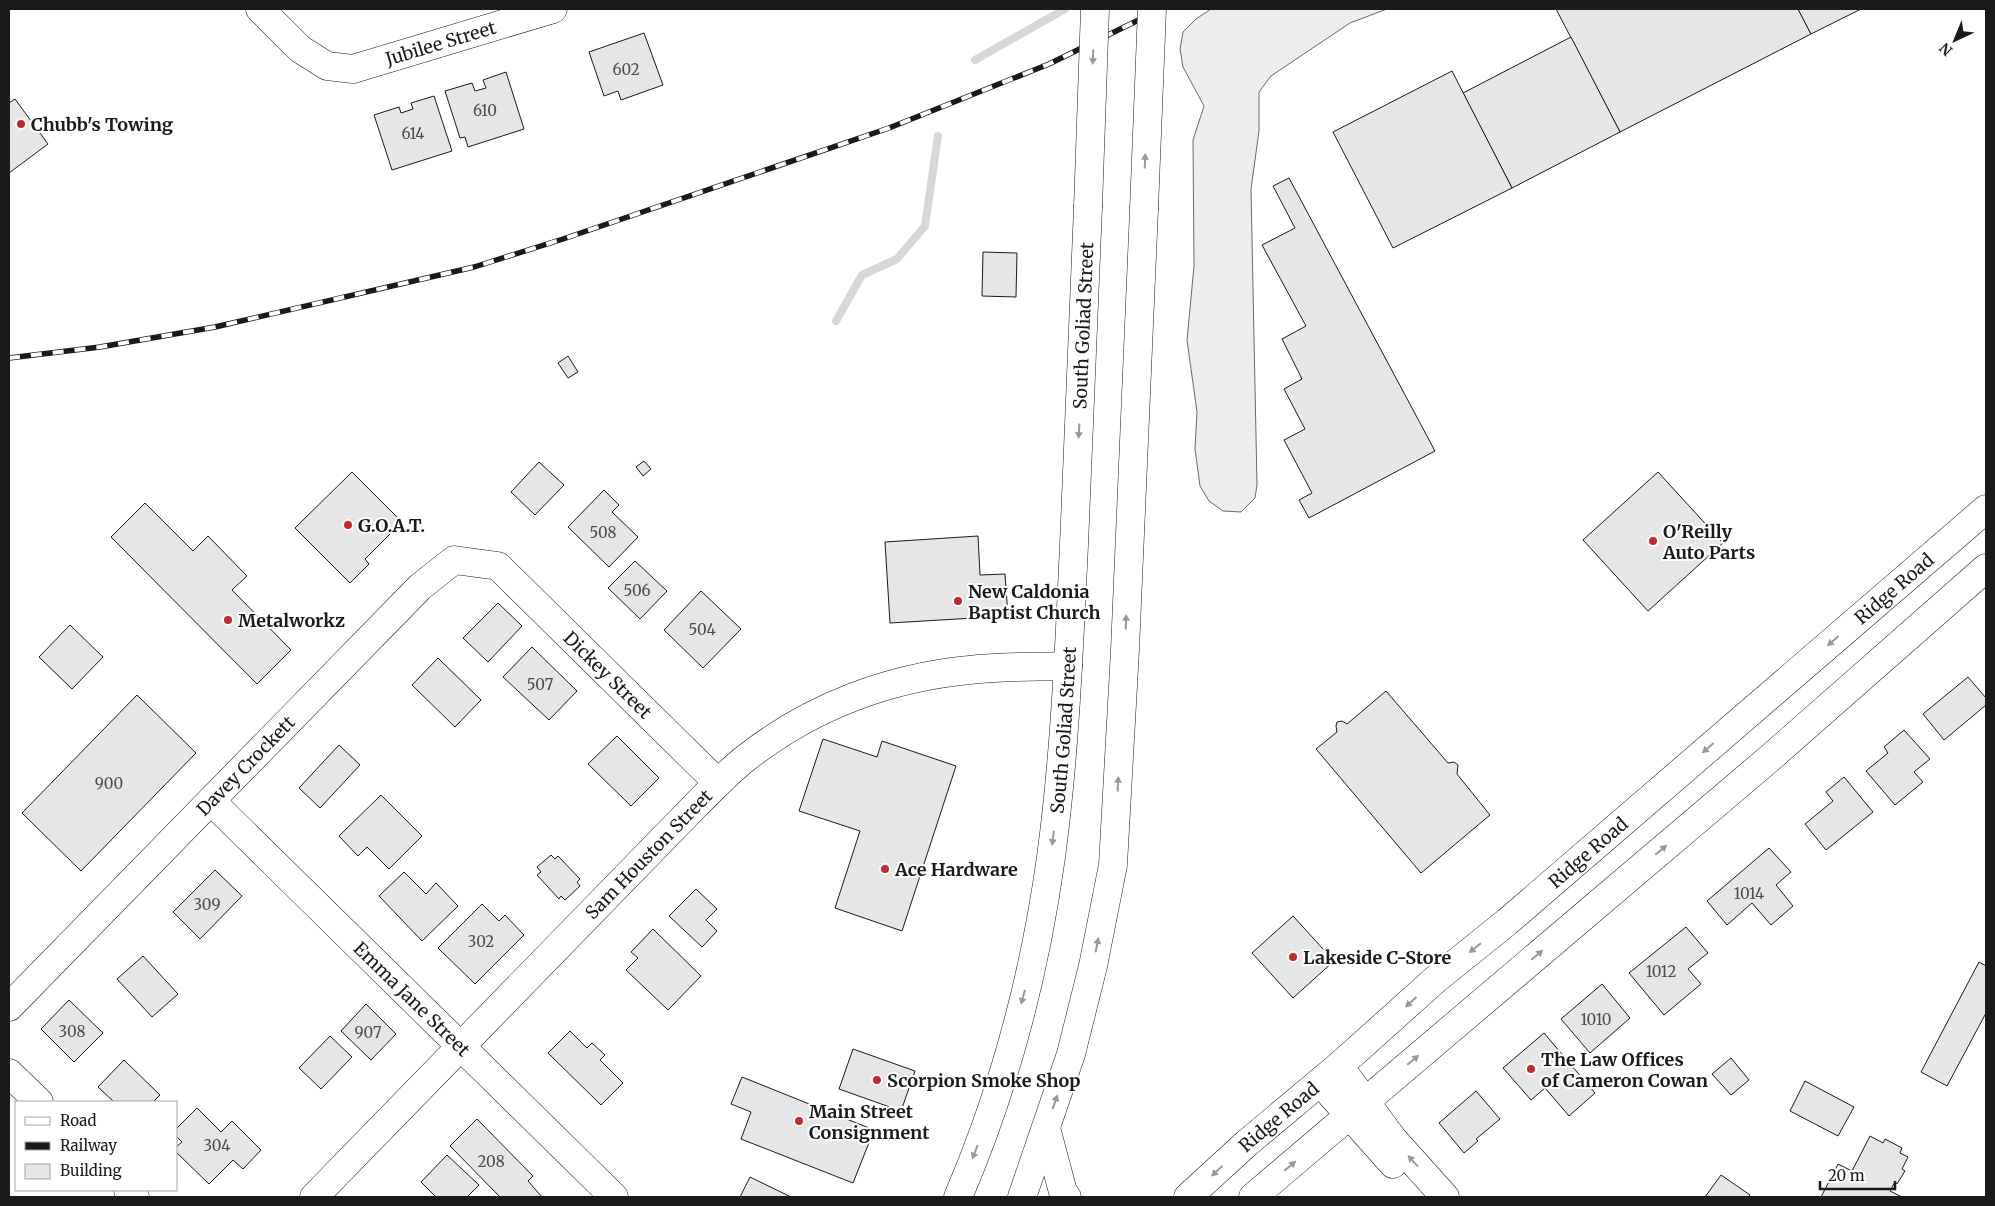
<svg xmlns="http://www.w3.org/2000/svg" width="1995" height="1206" viewBox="0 0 1995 1206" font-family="Merriweather,serif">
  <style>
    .built { fill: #ededed; stroke: #6a6a6a }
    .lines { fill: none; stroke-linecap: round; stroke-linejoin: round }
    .stream { stroke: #d7d7d7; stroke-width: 8 }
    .building { fill: #e6e6e6; stroke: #1a1a1a }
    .minor-casing { stroke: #1a1a1a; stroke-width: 29 }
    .major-casing { stroke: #1a1a1a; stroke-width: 29 }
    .minor { stroke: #fff; stroke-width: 28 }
    .major { stroke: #fff; stroke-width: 28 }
    .rail-casing { stroke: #1a1a1a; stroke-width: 5.5 }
    .rail { stroke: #fff; stroke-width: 4; stroke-dasharray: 11; stroke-linecap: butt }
    .major-bridge-casing { stroke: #1a1a1a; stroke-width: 29; stroke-linecap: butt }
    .major-bridge { stroke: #fff; stroke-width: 28 }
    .oneway { fill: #989898 }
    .poi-dot { fill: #c62828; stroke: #fff; stroke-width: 2 }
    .labels { text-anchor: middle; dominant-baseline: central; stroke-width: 4; stroke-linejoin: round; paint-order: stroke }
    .number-label { font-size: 15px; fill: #4d4d4d }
    .street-label { font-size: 18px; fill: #1a1a1a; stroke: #fff }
    .poi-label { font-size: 18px; font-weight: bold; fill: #1a1a1a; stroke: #fff; text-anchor: start }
  </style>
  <rect width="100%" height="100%" fill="#fff"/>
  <!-- built -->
  <path class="built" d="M1211 9H1387L1350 23 1271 76 1259 92V131L1251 189 1257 485 1255 498 1241 512 1223 511 1209 501 1200 486 1195 449 1197 412 1187 340 1194 266 1193 140 1204 106 1183 67 1180 49 1183 32 1196 19Z"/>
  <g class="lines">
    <!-- stream -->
    <g class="stream">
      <path d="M975 60 1065 9"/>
      <path d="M836 321 862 275 897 259 925 226 938 136"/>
    </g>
  </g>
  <!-- building -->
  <g class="building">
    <path d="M1556 9H1798L1811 34 1620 132Z"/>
    <path d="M1798 9H1861L1811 34Z"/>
    <path d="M644 33 663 85 621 100 618 91 604 96 589 52Z"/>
    <path d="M1571 37 1620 132 1512 188 1463 93Z"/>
    <path d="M1452 71 1512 188 1393 248 1333 132Z"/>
    <path d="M506 72 524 129 468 147 465 137 460 138 445 91 472 83 475 91 486 88 483 80Z"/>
    <path d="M434 96 452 151 392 170 374 115 399 107 401 113 413 109 411 103Z"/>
    <path d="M15 99 48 144 9 173V103Z"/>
    <path d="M1289 178 1435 451 1309 518 1299 500 1312 493 1284 440 1305 429 1284 389 1302 379 1282 339 1306 326 1262 245 1295 228 1273 186Z"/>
    <path d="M983 252 1017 253 1016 297 982 296Z"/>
    <path d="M568 356 578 372 568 378 558 363Z"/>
    <path d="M644 461 651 469 643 476 636 467Z"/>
    <path d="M539 462 564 485 535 515 511 492Z"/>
    <path d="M352 472 402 522 365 559 369 564 350 583 295 528Z"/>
    <path d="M1658 472 1723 543 1648 611 1583 540Z"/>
    <path d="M604 490 619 505 612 512 638 537 609 567 568 527Z"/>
    <path d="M145 503 193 551 208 536 247 576 232 590 291 650 257 684 111 537Z"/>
    <path d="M978 536 980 575 1005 574 1008 616 890 623 885 542Z"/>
    <path d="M635 561 667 591 640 619 608 588Z"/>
    <path d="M701 591 741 629 703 668 664 630Z"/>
    <path d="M498 603 522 626 488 662 463 638Z"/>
    <path d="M70 625 103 657 72 689 39 657Z"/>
    <path d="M532 647 577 691 549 720 503 677Z"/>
    <path d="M438 658 481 700 455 727 412 685Z"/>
    <path d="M1968 677 1986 698V705L1944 740 1923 714Z"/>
    <path d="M1386 691 1448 763 1454 762 1458 765 1457 774 1490 815 1421 873 1316 749 1337 732 1336 726 1337 722 1342 721 1347 724Z"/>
    <path d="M137 695 196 753 81 871 22 813Z"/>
    <path d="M1904 730 1930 759 1914 772 1923 782 1895 805 1866 771 1888 753 1884 747Z"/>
    <path d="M617 736 659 778 631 806 588 764Z"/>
    <path d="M823 739 877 757 882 741 956 766 902 931 835 908 860 831 799 811Z"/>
    <path d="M339 745 360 765 320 808 299 788Z"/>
    <path d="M1844 777 1873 812 1826 850 1805 824 1833 801 1826 792Z"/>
    <path d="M381 795 422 836 389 869 367 847 358 856 339 836Z"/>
    <path d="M1769 848 1791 872 1776 885 1793 906 1771 925 1752 903 1727 925 1707 901Z"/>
    <path d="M551 855 555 859 558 856 580 879 577 882 580 886 565 900 561 896 559 899 537 875 541 872 537 867Z"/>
    <path d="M215 870 242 896 200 939 173 912Z"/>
    <path d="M404 872 426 894 436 883 458 906 422 941 379 896Z"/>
    <path d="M696 889 717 909 706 920 717 931 702 947 669 916Z"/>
    <path d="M482 904 499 921 505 915 524 935 475 984 438 948Z"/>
    <path d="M1293 916 1334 961 1293 998 1252 953Z"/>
    <path d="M1686 927 1708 953 1688 969 1701 984 1664 1015 1629 973Z"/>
    <path d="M653 929 701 976 668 1010 626 970 638 958 631 952Z"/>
    <path d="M143 956 178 994 152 1017 117 979Z"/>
    <path d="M1979 962 1986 966V1013L1947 1086 1921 1072Z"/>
    <path d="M1602 984 1630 1018 1590 1053 1561 1019Z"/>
    <path d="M69 1000 103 1033 74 1062 41 1029Z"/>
    <path d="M366 1004 396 1034 371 1060 341 1031Z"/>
    <path d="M570 1031 587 1048 592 1043 605 1055 600 1060 623 1083 601 1105 548 1053Z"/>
    <path d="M1544 1033 1595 1093 1569 1116 1545 1088 1531 1100 1503 1068Z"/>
    <path d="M330 1036 352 1057 321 1089 299 1068Z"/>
    <path d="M853 1049 915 1071 901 1111 839 1089Z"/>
    <path d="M1731 1058 1749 1080 1731 1095 1712 1074Z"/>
    <path d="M124 1060 160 1095 153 1102H114L98 1087Z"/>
    <path d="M742 1077 874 1130 853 1183 741 1139 751 1112 731 1104Z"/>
    <path d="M1805 1081 1854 1107 1838 1136 1790 1111Z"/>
    <path d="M1476 1091 1500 1119 1476 1139 1478 1141 1464 1153 1439 1123Z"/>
    <path d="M197 1108 221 1132 232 1121 261 1150 243 1169 233 1160 209 1184 176 1152V1147L182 1142 176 1136V1129Z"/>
    <path d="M477 1119 533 1176 528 1181 542 1197H500L450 1146Z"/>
    <path d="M1870 1136 1883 1143 1885 1139 1902 1148 1900 1153 1908 1157 1902 1169 1905 1171 1897 1184 1895 1182 1890 1191 1902 1197H1821L1838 1164 1852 1171Z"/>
    <path d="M447 1155 479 1185 467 1197H436L421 1182Z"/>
    <path d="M1721 1175 1750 1195 1748 1197H1705Z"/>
    <path d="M750 1177 791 1197H740Z"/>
  </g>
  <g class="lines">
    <defs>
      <g id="minor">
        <path id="s1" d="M260 9 300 49 327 66 353 69 553 9"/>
        <path id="s2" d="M211 801 614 1197"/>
        <path id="s3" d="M9 1007 420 587 454 560 498 566 718 783"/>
        <path d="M1339 1066 1393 1139 1445 1197"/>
        <path d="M9 1073 39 1102"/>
        <path d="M1320 1082 1393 1164"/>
        <path d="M128 1190 135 1197"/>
        <path id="s4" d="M314 1197 696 805C712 789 728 772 746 758 811 707 888 678 969 670 1002 666 1035 667 1068 666"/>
      </g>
      <g id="major">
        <path d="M1046 1128 1063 1192 1067 1197"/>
        <path id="s5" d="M958 1197C1004 1090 1035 973 1051 857 1065 754 1069 649 1074 545 1078 433 1083 320 1088 207"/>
        <path d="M1022 1197 1071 1054 1093 966 1113 865 1125 650 1144 209"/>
        <path id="s6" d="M1188 1197 1247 1143 1339 1066 1436 979 1507 922 1986 509"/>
        <path d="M1253 1197 1770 758 1986 568"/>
      </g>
    </defs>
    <!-- minor casing -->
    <use href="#minor" class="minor-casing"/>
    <!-- major casing -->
    <use href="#major" class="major-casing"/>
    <!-- minor -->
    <use href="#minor" class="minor"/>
    <!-- major -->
    <use href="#major" class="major"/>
    <defs>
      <path id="rail" d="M9 358 100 347 215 327 474 267 563 239 889 128 1049 64 1161 9"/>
    </defs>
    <!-- rail casing -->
    <use href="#rail" class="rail-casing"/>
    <!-- rail -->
    <use href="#rail" class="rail"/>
    <defs>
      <g id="major-bridge">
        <path d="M1088 207 1095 9"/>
        <path d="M1144 209 1152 9"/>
      </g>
    </defs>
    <!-- major-bridge casing -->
    <use href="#major-bridge" class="major-bridge-casing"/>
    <!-- major-bridge -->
    <use href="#major-bridge" class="major-bridge"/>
  </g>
  <!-- one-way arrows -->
  <defs><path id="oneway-solid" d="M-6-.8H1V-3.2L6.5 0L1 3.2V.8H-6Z" transform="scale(1.25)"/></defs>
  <g class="oneway">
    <use href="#oneway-solid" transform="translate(1093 57) rotate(92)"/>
    <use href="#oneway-solid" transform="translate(1145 161) rotate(-88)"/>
    <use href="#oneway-solid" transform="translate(1079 431) rotate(93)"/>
    <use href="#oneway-solid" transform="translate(1126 622) rotate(-88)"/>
    <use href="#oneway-solid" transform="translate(1833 641) rotate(139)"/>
    <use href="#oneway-solid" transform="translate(1708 748) rotate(139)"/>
    <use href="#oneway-solid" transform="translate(1118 784) rotate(-87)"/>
    <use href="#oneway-solid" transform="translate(1053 838) rotate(97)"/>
    <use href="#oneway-solid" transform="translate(1661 850) rotate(-40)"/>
    <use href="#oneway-solid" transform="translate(1097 945) rotate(-79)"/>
    <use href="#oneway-solid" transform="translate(1475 948) rotate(141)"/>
    <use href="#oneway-solid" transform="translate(1537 955) rotate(-40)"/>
    <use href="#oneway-solid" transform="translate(1023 997) rotate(105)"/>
    <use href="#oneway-solid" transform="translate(1411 1002) rotate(138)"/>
    <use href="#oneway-solid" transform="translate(1413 1060) rotate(-40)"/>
    <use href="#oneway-solid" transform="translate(1055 1102) rotate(-71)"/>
    <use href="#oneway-solid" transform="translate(975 1152) rotate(111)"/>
    <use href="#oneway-solid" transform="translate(1413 1161) rotate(-132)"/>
    <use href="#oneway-solid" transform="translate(1290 1166) rotate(-40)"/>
    <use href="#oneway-solid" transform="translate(1217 1171) rotate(137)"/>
  </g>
  <!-- markers -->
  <g class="poi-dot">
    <circle cx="21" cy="124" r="5"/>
    <circle cx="348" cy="525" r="5"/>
    <circle cx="1653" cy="541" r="5"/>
    <circle cx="958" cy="601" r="5"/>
    <circle cx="228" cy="620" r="5"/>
    <circle cx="885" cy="869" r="5"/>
    <circle cx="1293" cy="957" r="5"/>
    <circle cx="1531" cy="1069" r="5"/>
    <circle cx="877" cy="1080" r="5"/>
    <circle cx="799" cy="1121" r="5"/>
  </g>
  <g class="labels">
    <!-- number labels -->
    <g class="number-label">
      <text x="626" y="69">602</text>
      <text x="485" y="110">610</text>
      <text x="413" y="133">614</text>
      <text x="603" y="532">508</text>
      <text x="637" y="590">506</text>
      <text x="702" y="629">504</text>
      <text x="540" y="684">507</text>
      <text x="109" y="783">900</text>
      <text x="1749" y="893">1014</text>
      <text x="207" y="904">309</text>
      <text x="481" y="941">302</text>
      <text x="1661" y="971">1012</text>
      <text x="1596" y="1019">1010</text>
      <text x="72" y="1031">308</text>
      <text x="368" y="1032">907</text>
      <text x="217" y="1145">304</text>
      <text x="491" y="1161">208</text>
    </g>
    <!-- street labels -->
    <g class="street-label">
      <text stroke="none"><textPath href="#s1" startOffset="206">Jubilee Street</textPath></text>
      <text stroke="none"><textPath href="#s5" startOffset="886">South Goliad Street</textPath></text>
      <text stroke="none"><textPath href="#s6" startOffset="932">Ridge Road</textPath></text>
      <text stroke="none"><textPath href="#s3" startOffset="830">Dickey Street</textPath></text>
      <text stroke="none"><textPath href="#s5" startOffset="481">South Goliad Street</textPath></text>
      <text stroke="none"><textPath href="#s3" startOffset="338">Davey Crockett</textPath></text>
      <text stroke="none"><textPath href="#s6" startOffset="528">Ridge Road</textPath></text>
      <text stroke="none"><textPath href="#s4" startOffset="479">Sam Houston Street</textPath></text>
      <text stroke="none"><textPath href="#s2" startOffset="282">Emma Jane Street</textPath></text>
      <text stroke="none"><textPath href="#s6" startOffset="121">Ridge Road</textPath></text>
    </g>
    <!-- poi labels -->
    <g class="poi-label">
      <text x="31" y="124">Chubb's Towing</text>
      <text x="358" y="525">G.O.A.T.</text>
      <text x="1663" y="531">O'Reilly<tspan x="1663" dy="21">Auto Parts</tspan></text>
      <text x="968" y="591">New Caldonia<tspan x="968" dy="21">Baptist Church</tspan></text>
      <text x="238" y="620">Metalworkz</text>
      <text x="895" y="869">Ace Hardware</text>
      <text x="1303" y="957">Lakeside C-Store</text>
      <text x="1541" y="1059">The Law Offices<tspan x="1541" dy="21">of Cameron Cowan</tspan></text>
      <text x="887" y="1080">Scorpion Smoke Shop</text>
      <text x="809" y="1111">Main Street<tspan x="809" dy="21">Consignment</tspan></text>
    </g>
  </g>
  <!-- border -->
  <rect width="1995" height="1206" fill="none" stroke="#1a1a1a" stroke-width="20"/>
  <!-- legend -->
  <rect x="15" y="1101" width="162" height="90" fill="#ffffff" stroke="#a3a3a3"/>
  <rect x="25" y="1117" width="25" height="8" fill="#ffffff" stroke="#a3a3a3"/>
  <text x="60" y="1126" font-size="15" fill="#1a1a1a">Road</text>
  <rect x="25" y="1142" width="25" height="8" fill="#1a1a1a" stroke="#a3a3a3"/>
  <text x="60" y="1151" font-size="15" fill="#1a1a1a">Railway</text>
  <rect x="25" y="1164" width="25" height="15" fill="#e6e6e6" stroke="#a3a3a3"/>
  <text x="60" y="1176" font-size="15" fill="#1a1a1a">Building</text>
  <!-- north arrow -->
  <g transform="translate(1955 40) rotate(224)" stroke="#ffffff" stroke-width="4" paint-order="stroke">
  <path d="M0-4L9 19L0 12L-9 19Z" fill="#1a1a1a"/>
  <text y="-8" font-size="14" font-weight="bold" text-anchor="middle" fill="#1a1a1a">N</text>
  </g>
  <!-- scale -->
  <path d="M1820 1181v8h75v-8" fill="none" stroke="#1a1a1a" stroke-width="2.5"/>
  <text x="1828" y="1181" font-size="15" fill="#1a1a1a" stroke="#ffffff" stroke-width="4" paint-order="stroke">20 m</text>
</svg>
